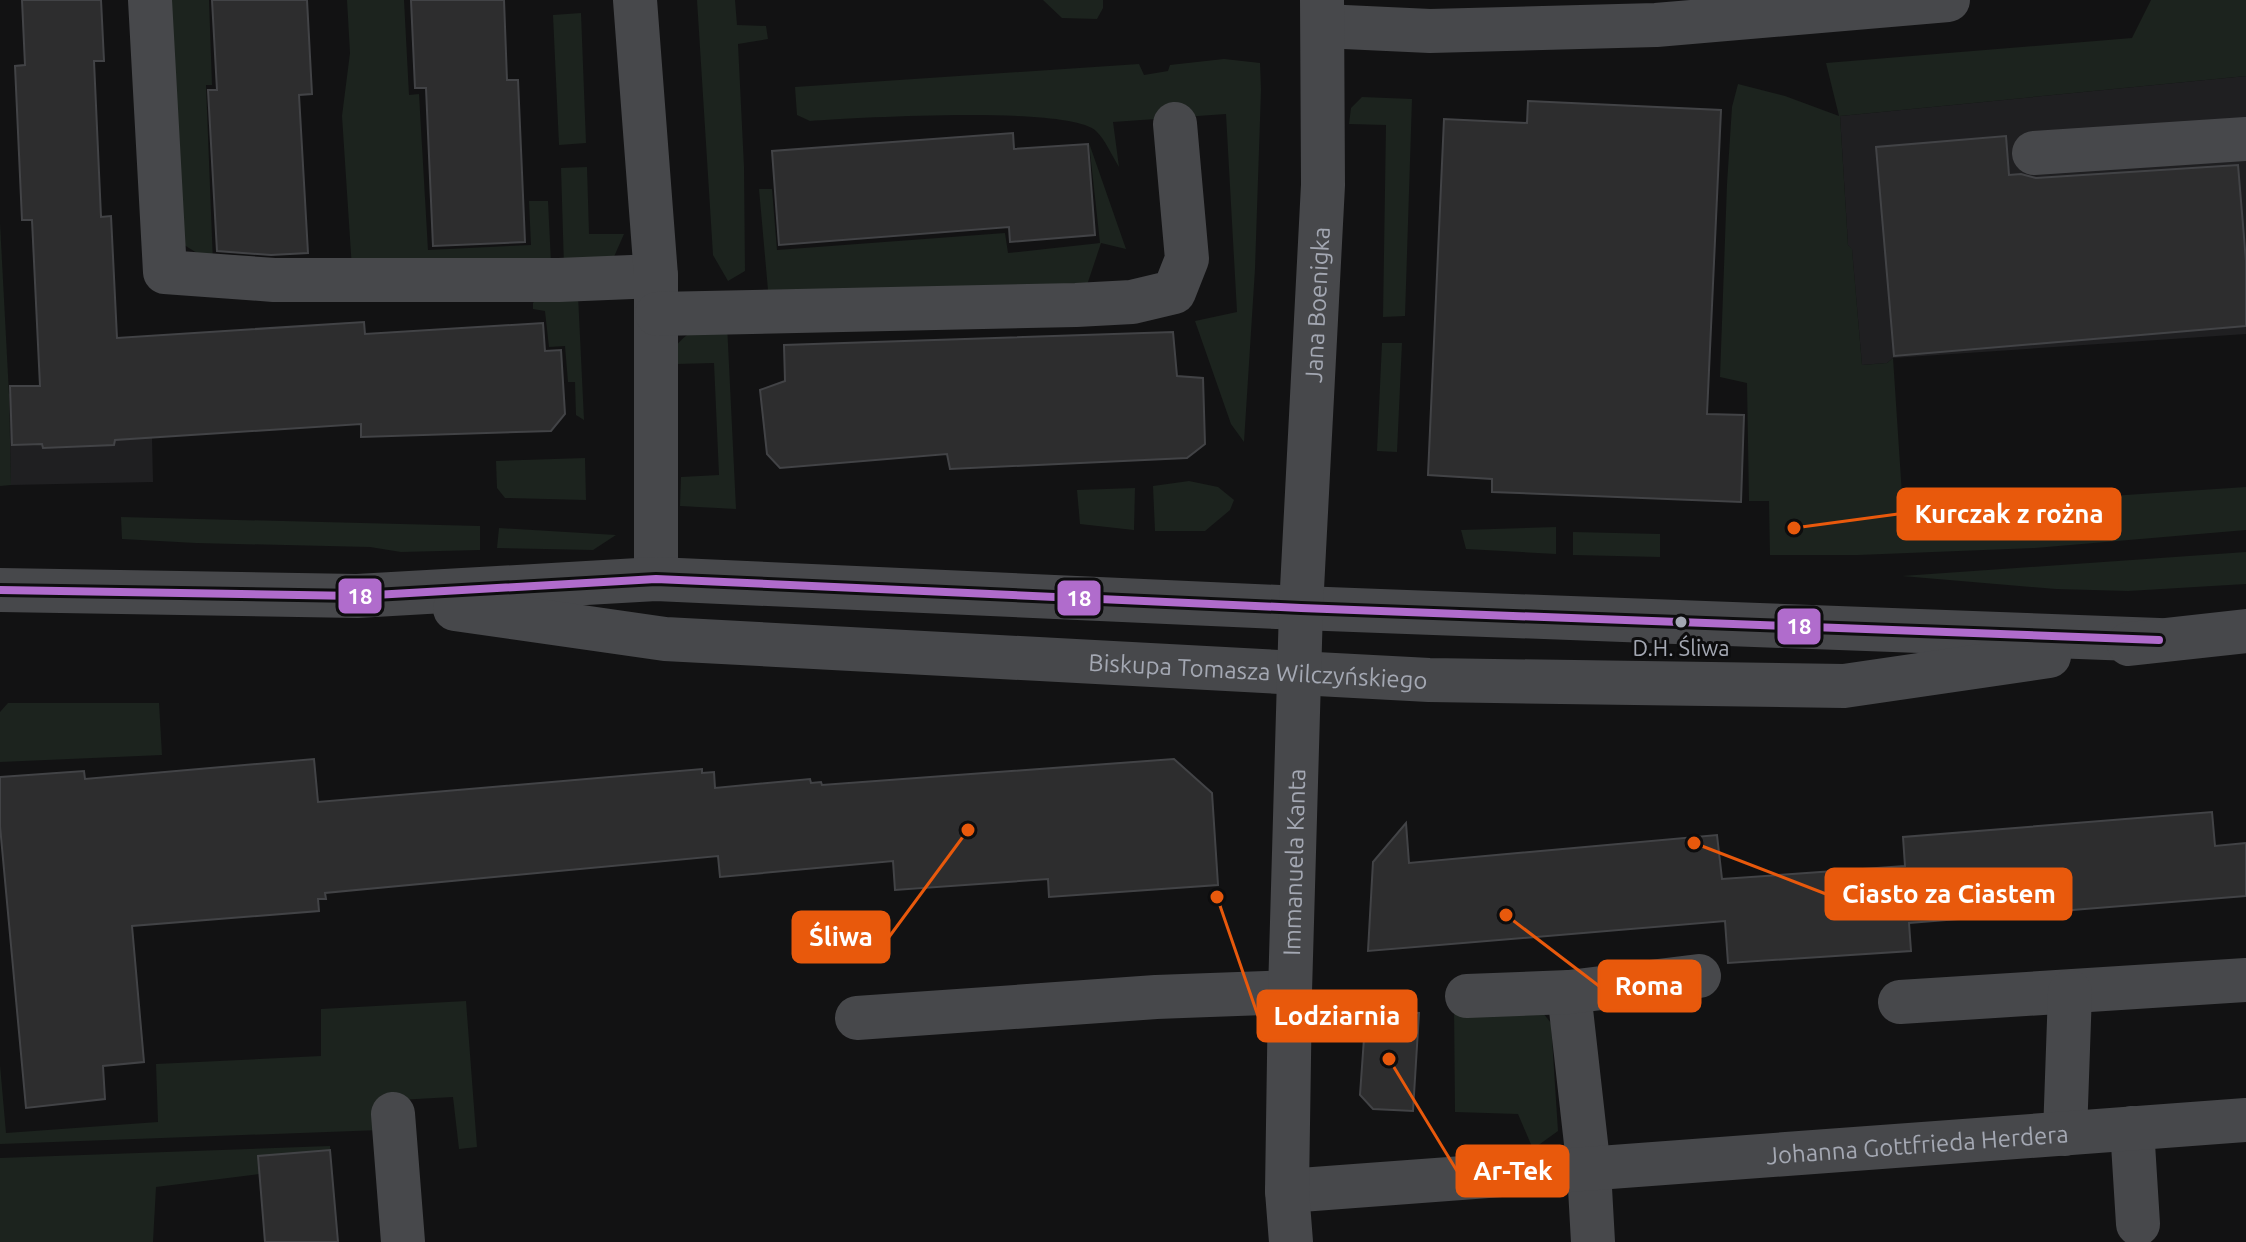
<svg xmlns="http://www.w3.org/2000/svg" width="2246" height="1242" viewBox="0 0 2246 1242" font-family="Ubuntu,sans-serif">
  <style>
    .built { fill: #1f1f21 }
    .green { fill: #1c231e }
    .building { fill: #2d2d2e; stroke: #424346; stroke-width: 2 }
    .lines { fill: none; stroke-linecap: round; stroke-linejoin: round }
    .minor { stroke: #47484b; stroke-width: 44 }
    .bus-1-casing { stroke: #0d0d0e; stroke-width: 14 }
    .bus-1 { stroke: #b06ccc; stroke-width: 8 }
    .bus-dot { fill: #a4a8b3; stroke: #0d0d0e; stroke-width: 3 }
    .labels { text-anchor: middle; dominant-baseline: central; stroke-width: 6; stroke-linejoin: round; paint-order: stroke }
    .bus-label { font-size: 22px; fill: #a4a8b3; stroke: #0d0d0e }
    .street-label { font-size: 24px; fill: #a4a8b3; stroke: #0d0d0e }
    .leader { fill: none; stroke: #e8590c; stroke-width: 3 }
    .callout-dot { fill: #e8590c; stroke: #0d0d0e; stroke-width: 3 }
    .callout { fill: #e8590c; stroke: #e8590c; stroke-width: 3 }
    .callout-label { font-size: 26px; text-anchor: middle; font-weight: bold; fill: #fff }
    .line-badge { stroke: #0d0d0e; stroke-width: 3 }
    .badge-label { font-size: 22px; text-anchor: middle; font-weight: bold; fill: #fff }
  </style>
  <rect width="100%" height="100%" fill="#121213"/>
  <!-- built -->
  <g class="built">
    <path d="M2246 76V334L1893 358 1887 363 1862 365 1852 250 1848 245 1840 116Z"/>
    <path d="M151 391 153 482 11 485 9 394Z"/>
  </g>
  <!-- green -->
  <g class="green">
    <path d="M166 0H209L212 85H206L213 263 181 243Z"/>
    <path d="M347 0H404L409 95 419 94 428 250 531 245 529 201H548L551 263 352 269 342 116 350 53Z"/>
    <path d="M697 0H735L737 25 766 26 768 39 738 44 744 167 745 271 728 281 713 255Z"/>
    <path d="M1043 0H1103V8L1097 19 1062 18Z"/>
    <path d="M2151 0H2246V76L1840 116 1848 245 1852 249 1862 365 1887 363 1893 358 1903 510 2246 487V530L2035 548 1858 555H1770L1769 501H1749L1747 383 1720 377 1727 184 1732 107 1738 84 1785 96 1839 116 1826 63 2132 38Z"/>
    <path d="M581 13 586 143 559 145 553 15Z"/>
    <path d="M1224 59 1260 63 1261 90 1255 269 1244 442 1231 424 1195 321 1237 312 1226 114 1113 122 1119 167C1112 156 1105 139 1096 131 1069 105 856 118 810 121L797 115 795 87 1139 64 1144 75 1168 71 1170 65Z"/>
    <path d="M1362 97 1412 99 1405 316 1383 317 1386 125 1349 124 1351 108Z"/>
    <path d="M1089 143 1126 249 1101 243 1087 285 768 290 759 189H772L777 250 1005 233 1008 253 1100 243Z"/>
    <path d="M587 167 589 234H624L613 259 564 267 561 168Z"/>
    <path d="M0 223 9 394 11 485 0 486Z"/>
    <path d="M541 294 578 295 584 420 576 415 575 382H568L565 346 549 347 545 311 533 309V303Z"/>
    <path d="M727 324 736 509 680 506 681 477 719 475 714 363 676 364 675 347C692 327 703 326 727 324Z"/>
    <path d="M1382 343H1402L1397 452 1377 451Z"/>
    <path d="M585 458 586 500 505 498 497 488 496 461Z"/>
    <path d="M1189 481 1218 487 1234 500 1230 510 1205 531H1155L1153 486Z"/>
    <path d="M1135 488 1134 530 1080 524 1077 490Z"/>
    <path d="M121 517 480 526V550L401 552 370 547 196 543 122 539Z"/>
    <path d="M1556 527V554L1466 549 1461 530Z"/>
    <path d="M499 528 616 535 593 550 497 548Z"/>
    <path d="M1573 532 1660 534V557L1573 555Z"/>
    <path d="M2246 552V584L2128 591 2056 589 1902 576Z"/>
    <path d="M8 703H159L162 755 0 762V712Z"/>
    <path d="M466 1001 477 1147 459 1149 453 1097 380 1101 381 1130 0 1144V1065L6 1133 158 1122 156 1064 321 1056V1009Z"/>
    <path d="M1454 1005 1539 1008 1551 1023 1558 1131 1533 1149 1518 1114 1455 1112Z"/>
    <path d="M330 1146V1150L259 1156V1174L156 1187 153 1242H0V1158Z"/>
  </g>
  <!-- building -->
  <g class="building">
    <path d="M22 0H101L104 61H94L101 217 111 216 117 338 364 322 365 334 543 323 545 351 561 350 565 414 551 431 361 437V424L115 440 114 445 43 448 42 444 12 445 10 386H40L32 220H22L15 66 25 65Z"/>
    <path d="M212 0H307L312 94 299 95 308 253 271 255 217 251 208 90H217Z"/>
    <path d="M411 0H504L507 80H518L525 242 433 246 426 88H415Z"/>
    <path d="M1528 101 1721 110 1707 414 1744 415 1741 502 1492 492V479L1428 475 1444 119 1527 123Z"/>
    <path d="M1013 133 1014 149 1088 144 1095 235 1010 242 1009 227 779 245 772 151Z"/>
    <path d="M2006 136 2009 175 2021 174 2036 178 2238 165 2246 261V326L1894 356 1876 147Z"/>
    <path d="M1173 332 1177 376 1203 378 1205 444 1187 458 950 469 947 454 780 468 767 454 760 390 785 381 784 345Z"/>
    <path d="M314 759 318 802 702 769V773L714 772 715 788 810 779 811 783 821 782 822 785 1174 759 1212 793 1218 885 1049 897 1048 879 895 890 893 861 720 877 718 856 325 893 326 899H318L319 911 132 926 144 1062 103 1066 105 1099 26 1108 0 826V777L84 771 85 779Z"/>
    <path d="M2212 812 2215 846 2246 843V896L1909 923 1911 951 1728 963 1725 921 1368 951 1373 862 1406 823 1409 863 1717 835 1722 879 1905 866 1903 837Z"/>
    <path d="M1366 1010 1419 1013 1413 1111 1373 1109 1360 1095Z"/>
    <path d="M330 1150 338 1242H265L258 1156Z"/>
  </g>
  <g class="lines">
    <!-- minor -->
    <g class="minor">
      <path d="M150 0 165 272 274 280H559L656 276"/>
      <path d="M635 0 656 276V579"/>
      <path d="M1323 26 1430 31 1656 25 1948 0"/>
      <path d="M2034 153 2246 139"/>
      <path d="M657 314 1076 305 1132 302 1174 292 1187 259 1175 124"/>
      <path d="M0 590 357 596 656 579 1301 608 2159 640"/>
      <path id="s1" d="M455 609 665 639 1429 680 1844 686 2049 656"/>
      <path d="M2129 644 2246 631"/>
      <path d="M1569 992 1589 1170 1593 1242"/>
      <path d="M1467 996 1569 992 1699 976"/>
      <path d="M1900 1002 2246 980"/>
      <path d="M857 1018 1156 997 1290 992"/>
      <path d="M393 1114 403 1242"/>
      <path d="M2132 1128 2138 1224"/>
      <path d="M2065 1134 2070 992"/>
      <path id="s2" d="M1287 1191 2246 1120"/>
      <path id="s3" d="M1291 1242 1287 1191 1290 992 1301 608 1323 185 1322 0"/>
    </g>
    <defs>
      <path id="bus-1" d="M0 590 357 596 656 579 1301 608 2159 640"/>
    </defs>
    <!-- bus-1 casing -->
    <use href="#bus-1" class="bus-1-casing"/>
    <!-- bus-1 -->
    <use href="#bus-1" class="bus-1"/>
  </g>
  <!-- markers -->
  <circle class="bus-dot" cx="1681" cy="622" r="7"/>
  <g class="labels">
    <!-- bus labels -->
    <g class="bus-label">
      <text x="1681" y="647">D.H. Śliwa</text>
    </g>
    <!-- street labels -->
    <g class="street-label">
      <text stroke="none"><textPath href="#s3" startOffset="938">Jana Boenigka</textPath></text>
      <text stroke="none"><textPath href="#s1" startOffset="806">Biskupa Tomasza Wilczyńskiego</textPath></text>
      <text stroke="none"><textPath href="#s3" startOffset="380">Immanuela Kanta</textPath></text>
      <text stroke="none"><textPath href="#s2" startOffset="632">Johanna Gottfrieda Herdera</textPath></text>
    </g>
  </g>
  <!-- callouts -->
  <path class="leader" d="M1794 528L1898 514M1694 843L1826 894M968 830L889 937M1506 915L1599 986M1217 897L1258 1016M1389 1059L1457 1171"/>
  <g class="callout-dot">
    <circle cx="1794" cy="528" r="8"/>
    <circle cx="1694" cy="843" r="8"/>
    <circle cx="968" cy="830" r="8"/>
    <circle cx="1506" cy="915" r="8"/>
    <circle cx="1217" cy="897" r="8"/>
    <circle cx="1389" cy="1059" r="8"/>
  </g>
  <g class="callout">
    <rect x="1898" y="489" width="222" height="50" rx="8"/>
    <rect x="1826" y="869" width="245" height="50" rx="8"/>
    <rect x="793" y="912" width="96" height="50" rx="8"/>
    <rect x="1599" y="961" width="101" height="50" rx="8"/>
    <rect x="1258" y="991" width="158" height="50" rx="8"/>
    <rect x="1457" y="1146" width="111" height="50" rx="8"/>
  </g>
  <g class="callout-label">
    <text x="2009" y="523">Kurczak z rożna</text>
    <text x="1949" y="903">Ciasto za Ciastem</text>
    <text x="841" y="946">Śliwa</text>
    <text x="1649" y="995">Roma</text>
    <text x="1337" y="1025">Lodziarnia</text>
    <text x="1513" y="1180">Ar-Tek</text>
  </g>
  <g class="line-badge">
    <rect x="337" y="577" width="46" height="38" rx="8" fill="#b06ccc"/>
    <rect x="1056" y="579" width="46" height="38" rx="8" fill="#b06ccc"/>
    <rect x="1776" y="607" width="46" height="39" rx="8" fill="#b06ccc"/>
  </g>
  <g class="badge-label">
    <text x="360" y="604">18</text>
    <text x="1079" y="606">18</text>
    <text x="1799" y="634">18</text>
  </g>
</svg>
